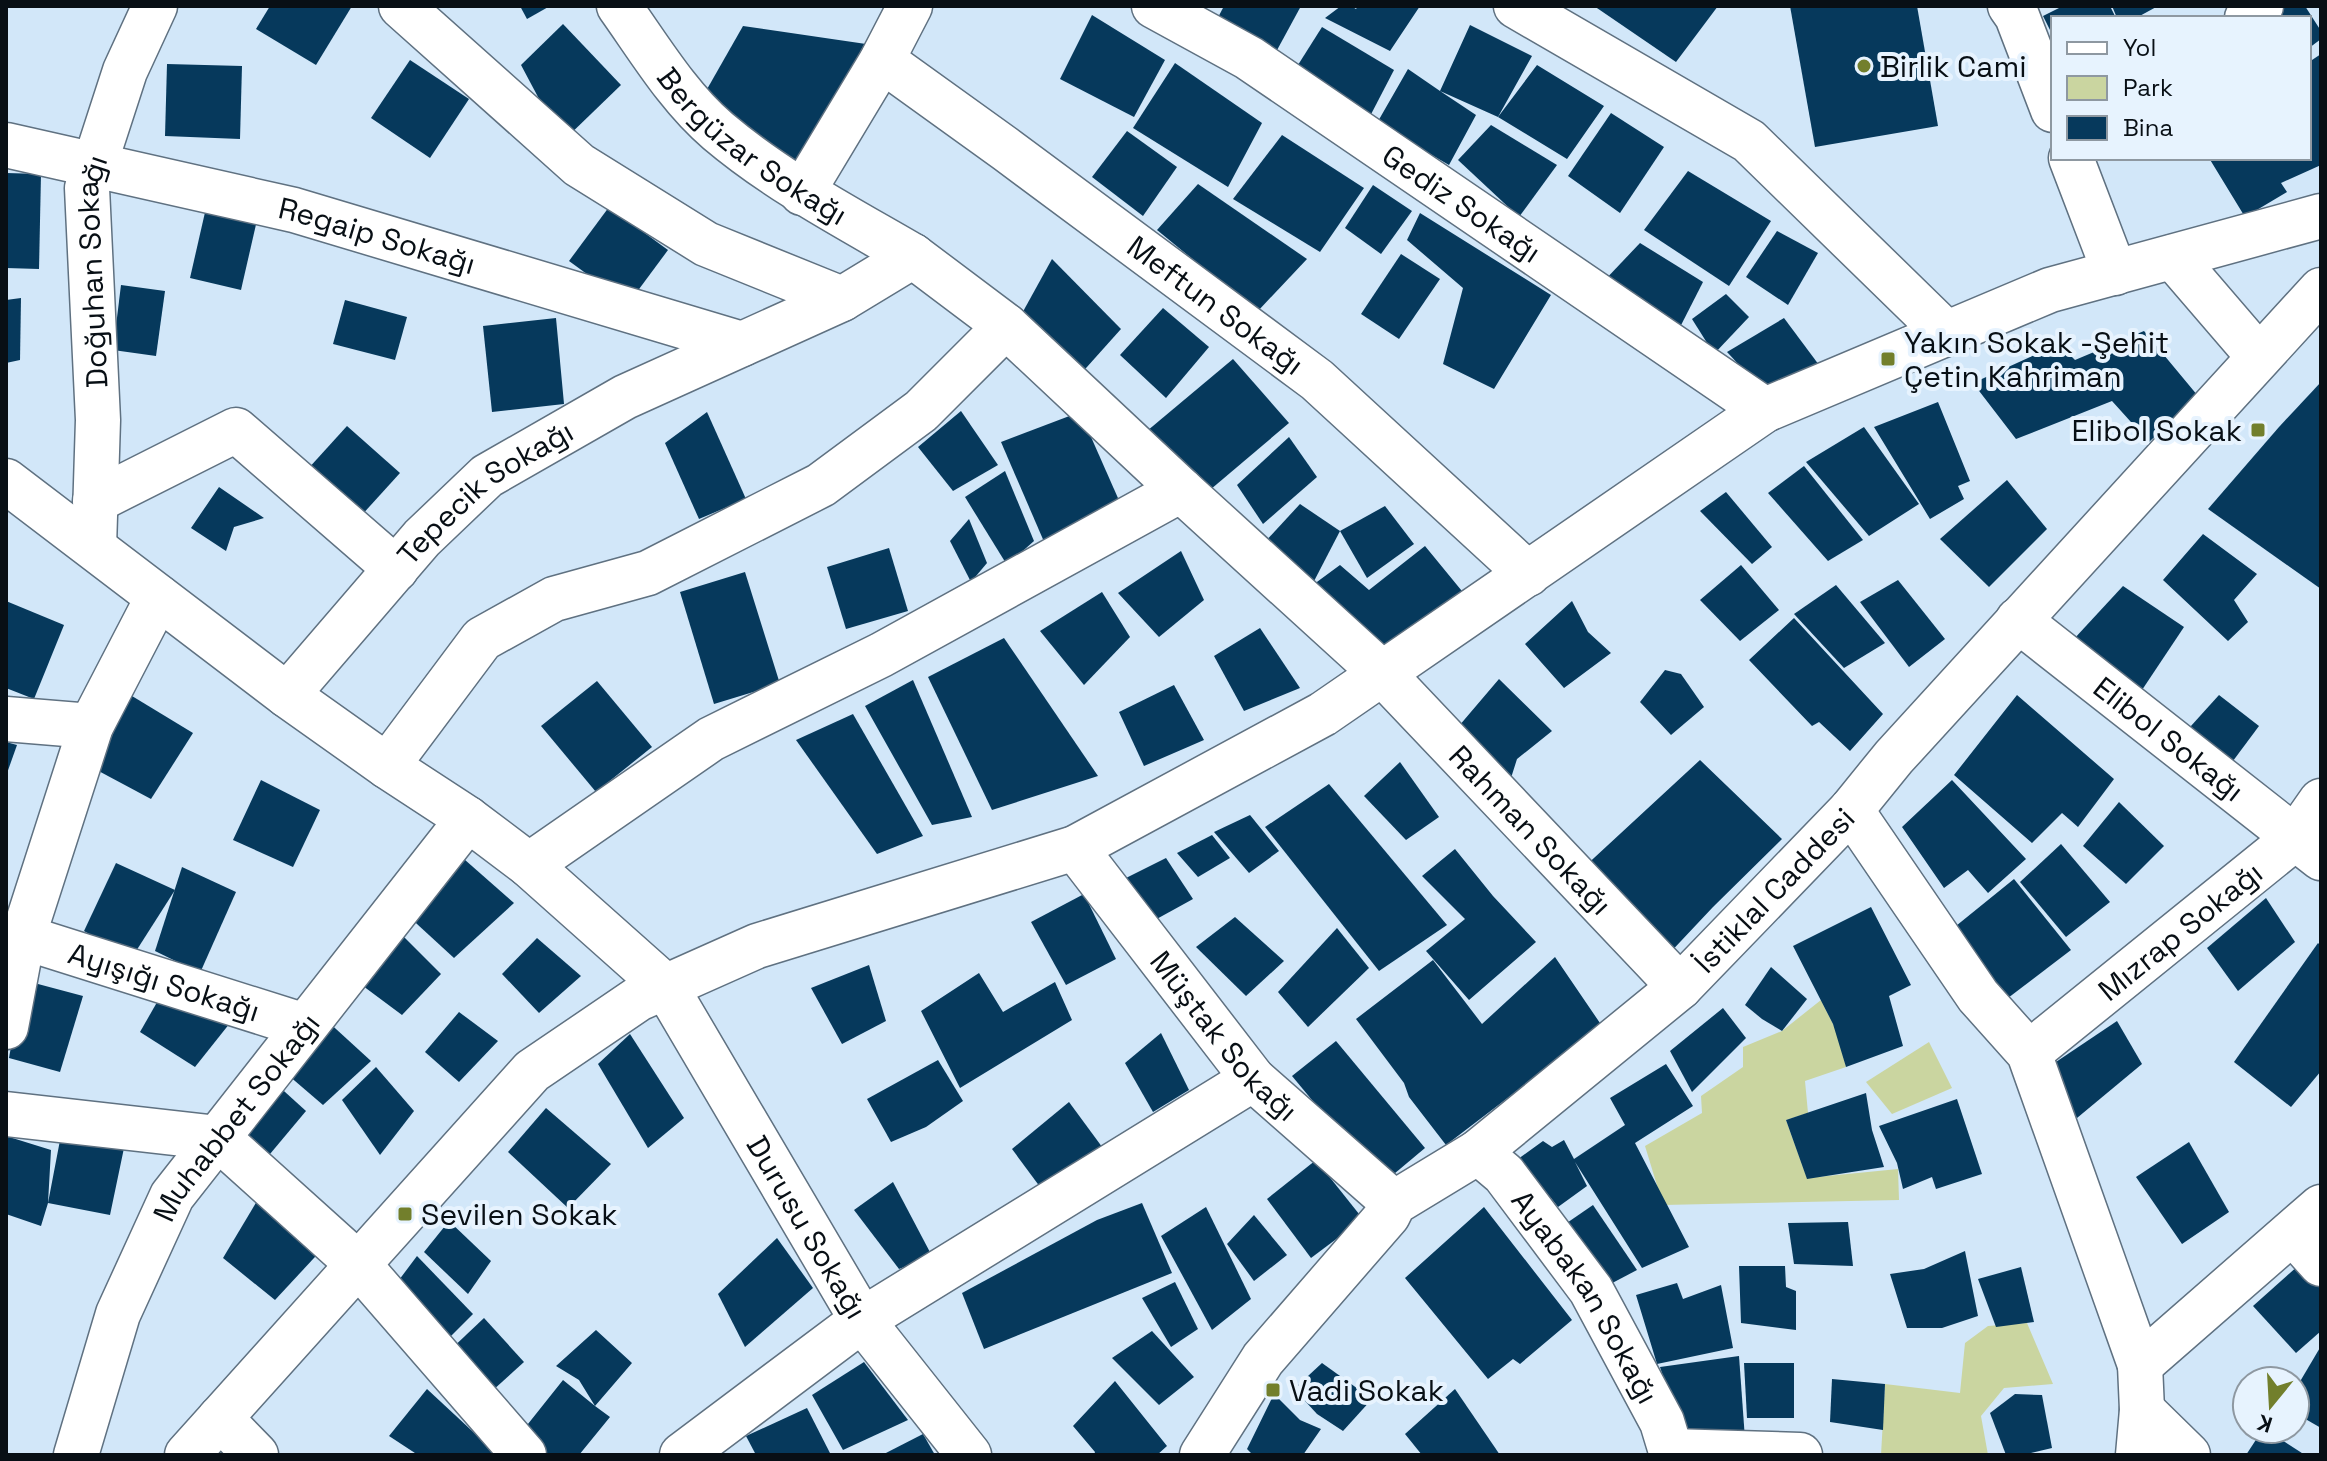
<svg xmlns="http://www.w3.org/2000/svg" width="2327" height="1461" viewBox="0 0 2327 1461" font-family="'Space Grotesk',sans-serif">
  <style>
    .green { fill: #cad5a0 }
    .building { fill: #06395c }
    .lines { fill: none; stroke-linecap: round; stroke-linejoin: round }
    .minor-casing { stroke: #5f7181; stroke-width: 47 }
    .minor { stroke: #fff; stroke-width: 44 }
    .poi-dot { fill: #727f2c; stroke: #e7f3fe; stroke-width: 3 }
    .labels { text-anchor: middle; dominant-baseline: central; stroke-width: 8; stroke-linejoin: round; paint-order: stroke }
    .poi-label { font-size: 30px; fill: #080f15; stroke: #e7f3fe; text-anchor: start }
    .street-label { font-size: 30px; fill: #080f15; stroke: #e7f3fe }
  </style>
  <rect width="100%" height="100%" fill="#d2e7f9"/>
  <!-- green -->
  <g class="green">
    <path d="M1821 1000 1837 1032 1846 1067 1805 1081 1808 1113 1786 1120 1807 1178 1898 1169 1899 1200 1663 1205 1645 1146 1702 1113 1701 1096 1743 1067V1047L1782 1031Z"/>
    <path d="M1929 1042 1952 1088 1892 1114 1866 1082Z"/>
    <path d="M2027 1323 2053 1384 2004 1388 1981 1416 1988 1455H1881L1885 1384 1960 1393 1965 1343 1988 1326Z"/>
  </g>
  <!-- building -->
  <g class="building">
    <path d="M270 6H352L316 65 256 29Z"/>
    <path d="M520 6H550L527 19Z"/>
    <path d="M1224 6H1301L1270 63 1213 27Z"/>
    <path d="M1341 6H1351L1356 9 1358 6H1420L1390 51 1325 18Z"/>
    <path d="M1594 6H1718L1676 62Z"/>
    <path d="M1790 6H1917L1938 126 1815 147Z"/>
    <path d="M2063 6H2110L2116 18H2053V36L2043 16Z"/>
    <path d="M2112 6H2158L2136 18H2117Z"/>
    <path d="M2274 6H2305L2321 31V39L2309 48V18H2260Z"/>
    <path d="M1092 15 1165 60 1134 117 1060 79Z"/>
    <path d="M563 24 621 85 562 142 521 65Z"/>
    <path d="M1470 25 1532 56 1498 117 1537 65 1604 106 1567 159 1498 117 1440 91 1476 115 1449 165 1377 123 1408 69 1440 91Z"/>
    <path d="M743 26 866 44 798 163 698 105Z"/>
    <path d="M1322 27 1394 70 1367 122 1291 76Z"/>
    <path d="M2321 54V165L2281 183 2287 192 2245 217 2209 158H2309V62Z"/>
    <path d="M410 60 469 99 430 158 371 118Z"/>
    <path d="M1175 63 1262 123 1228 187 1133 128Z"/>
    <path d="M167 64 242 66 240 139 165 136Z"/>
    <path d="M1611 113 1664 147 1620 213 1568 176Z"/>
    <path d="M1491 125 1557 165 1519 217 1458 160Z"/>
    <path d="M1127 131 1177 167 1143 216 1092 177Z"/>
    <path d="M1282 135 1364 188 1320 252 1233 199Z"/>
    <path d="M1688 171 1771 221 1729 286 1644 230Z"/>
    <path d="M6 173 41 174 39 269 6 268Z"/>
    <path d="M1198 184 1307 259 1257 312 1157 230Z"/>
    <path d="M1373 185 1412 211 1381 254 1345 228Z"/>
    <path d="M609 207 668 250 628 304 569 261Z"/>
    <path d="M206 208 257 220 241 290 190 278Z"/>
    <path d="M1420 213 1551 295 1494 389 1443 364 1463 288 1407 240Z"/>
    <path d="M1777 231 1818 253 1788 305 1746 277Z"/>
    <path d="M1640 243 1703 282 1676 335 1603 282Z"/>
    <path d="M1401 254 1440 279 1399 339 1361 314Z"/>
    <path d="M1052 259 1121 329 1078 377 1020 317Z"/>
    <path d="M121 285 165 291 156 356 113 350Z"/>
    <path d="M1726 294 1749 317 1714 354 1692 319Z"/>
    <path d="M21 298 20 360 6 363V300Z"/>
    <path d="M345 300 407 317 395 360 333 344Z"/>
    <path d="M1163 308 1209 347 1166 398 1120 355Z"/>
    <path d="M556 318 564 404 492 412 483 326Z"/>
    <path d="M1784 318 1819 365 1769 397 1727 352Z"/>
    <path d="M2144 331 2198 396 2149 442 2112 401 2016 439 1973 383 2059 344 2075 360Z"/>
    <path d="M1233 359 1289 423 1204 495 1147 431Z"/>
    <path d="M2321 382V589L2208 509 2279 427Z"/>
    <path d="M1938 402 1970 481 1958 486 1964 499 1930 519 1874 427Z"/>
    <path d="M961 411 998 465 953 491 918 447Z"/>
    <path d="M707 412 746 499 699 519 665 443Z"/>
    <path d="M1080 412 1125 514 1045 544 1001 442Z"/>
    <path d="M347 426 400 473 360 517 307 470Z"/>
    <path d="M1864 427 1919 504 1869 536 1806 462Z"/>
    <path d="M1289 437 1317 477 1263 524 1237 485Z"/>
    <path d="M1804 466 1863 540 1828 561 1768 493Z"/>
    <path d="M1005 471 1034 541 1007 565 965 497Z"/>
    <path d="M2007 480 2047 529 1989 587 1940 539Z"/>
    <path d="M219 487 264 518 234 527 226 551 191 528Z"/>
    <path d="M1726 492 1772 547 1752 564 1700 511Z"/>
    <path d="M1300 504 1340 531 1312 585 1264 543Z"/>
    <path d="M1385 506 1414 544 1367 578 1340 531Z"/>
    <path d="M969 519 987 563 971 582 950 541Z"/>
    <path d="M2203 534 2257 574 2234 600 2248 622 2228 641 2163 580Z"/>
    <path d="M1425 546 1466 596 1410 638 1399 634 1373 654 1306 590 1340 565 1369 590Z"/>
    <path d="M889 548 908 611 846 629 827 567Z"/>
    <path d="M1181 551 1204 600 1159 637 1118 593Z"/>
    <path d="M1741 565 1779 610 1740 641 1700 600Z"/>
    <path d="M745 572 780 684 714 704 680 592Z"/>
    <path d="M1898 580 1945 639 1909 667 1860 602Z"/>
    <path d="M1836 585 1885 643 1844 668 1794 614Z"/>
    <path d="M2123 586 2184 627 2130 708 2061 653Z"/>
    <path d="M1102 592 1130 637 1084 685 1040 631Z"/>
    <path d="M6 601 64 625 34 699 6 688Z"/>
    <path d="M1572 601 1588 632 1611 653 1564 688 1525 644Z"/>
    <path d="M1794 618 1883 714 1850 751 1819 722 1812 726 1749 660Z"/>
    <path d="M1260 628 1300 688 1244 711 1214 656Z"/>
    <path d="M1004 638 1098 776 992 810 928 677Z"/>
    <path d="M1665 670 1681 674 1704 707 1671 735 1640 702Z"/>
    <path d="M1499 679 1552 731 1517 759 1511 778 1453 733Z"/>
    <path d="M913 680 972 817 932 825 865 706Z"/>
    <path d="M597 681 652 747 596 792 541 726Z"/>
    <path d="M1174 685 1204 740 1144 766 1119 712Z"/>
    <path d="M2017 695 2114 779 2078 827 2062 813 2032 843 1954 775Z"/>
    <path d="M2219 695 2259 726 2227 769 2181 737Z"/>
    <path d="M132 696 193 733 151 799 93 768Z"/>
    <path d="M853 714 923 836 877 854 796 740Z"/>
    <path d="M6 742 17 745 6 776Z"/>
    <path d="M1700 760 1782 839 1713 907 1665 958 1581 870Z"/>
    <path d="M1400 762 1439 817 1406 840 1364 796Z"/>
    <path d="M261 780 320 810 293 867 233 840Z"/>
    <path d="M1952 780 2026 859 1988 893 1968 870 1944 888 1902 827Z"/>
    <path d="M1329 784 1447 925 1379 971 1265 827Z"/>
    <path d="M2119 802 2164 846 2126 884 2083 846Z"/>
    <path d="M1250 815 1279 851 1249 873 1214 832Z"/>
    <path d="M1212 835 1230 858 1198 877 1177 853Z"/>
    <path d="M2061 844 2110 902 2066 937 2020 882Z"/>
    <path d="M1455 849 1493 896 1536 942 1469 1000 1426 951 1465 919 1422 876Z"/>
    <path d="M456 852 514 903 454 958 405 913Z"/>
    <path d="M1166 858 1193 899 1144 926 1116 883Z"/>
    <path d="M116 863 175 890 131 959 84 931Z"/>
    <path d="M182 867 236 892 200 973 155 951Z"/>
    <path d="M2014 879 2071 950 2004 1001 1951 930Z"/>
    <path d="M1084 894 1116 959 1066 985 1031 922Z"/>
    <path d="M2266 898 2295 942 2238 991 2207 948Z"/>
    <path d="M1871 907 1911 985 1889 996 1903 1046 1846 1067 1833 1024 1793 946Z"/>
    <path d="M1235 917 1284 961 1246 996 1196 947Z"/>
    <path d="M1337 928 1369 968 1308 1027 1278 992Z"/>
    <path d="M396 929 441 974 402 1015 355 980Z"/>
    <path d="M537 938 581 976 539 1013 502 974Z"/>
    <path d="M2318 943 2321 946V1071L2291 1107 2234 1062Z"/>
    <path d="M1555 957 1602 1026 1446 1145 1409 1097 1404 1083 1356 1019 1433 960 1482 1024Z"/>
    <path d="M869 965 886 1021 842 1044 811 988Z"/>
    <path d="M1771 967 1807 999 1782 1031 1762 1019 1745 1005Z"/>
    <path d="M979 973 1003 1012 1055 982 1072 1020 960 1088 921 1011Z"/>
    <path d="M23 980 83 996 60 1072 9 1058Z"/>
    <path d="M168 983 230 1023 195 1067 140 1032Z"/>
    <path d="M1723 1008 1746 1038 1692 1092 1670 1051Z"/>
    <path d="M459 1012 498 1041 459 1082 425 1052Z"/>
    <path d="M324 1018 371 1061 323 1105 281 1069Z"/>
    <path d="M2117 1021 2142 1064 2077 1118 2047 1068Z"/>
    <path d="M1161 1033 1189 1090 1153 1112 1125 1063Z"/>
    <path d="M630 1034 684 1118 648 1148 598 1064Z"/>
    <path d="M1336 1041 1425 1148 1382 1184 1292 1076Z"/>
    <path d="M938 1060 963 1101 926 1127 891 1142 867 1099Z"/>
    <path d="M1666 1064 1693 1106 1635 1143 1689 1247 1642 1268 1575 1162 1587 1186 1558 1207 1551 1198 1542 1202 1518 1159 1543 1141 1552 1147 1564 1140 1574 1159 1625 1125 1610 1098Z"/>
    <path d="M376 1067 414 1111 380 1155 342 1100Z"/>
    <path d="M274 1082 306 1111 270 1154 240 1127Z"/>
    <path d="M1866 1093 1872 1130 1884 1167 1807 1179 1786 1120Z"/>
    <path d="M1957 1099 1982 1174 1936 1189 1932 1177 1903 1189 1897 1163 1879 1126Z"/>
    <path d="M1069 1102 1108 1155 1046 1195 1012 1149Z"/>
    <path d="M546 1108 611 1164 568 1208 508 1152Z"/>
    <path d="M61 1135 124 1148 110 1215 48 1203 41 1226 6 1214V1136L51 1150 48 1203Z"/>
    <path d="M2189 1142 2229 1212 2182 1244 2136 1177Z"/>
    <path d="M1316 1160 1363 1219 1311 1258 1267 1199Z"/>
    <path d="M893 1182 932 1256 899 1269 854 1210Z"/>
    <path d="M260 1196 327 1244 275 1300 223 1258Z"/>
    <path d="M1142 1203 1172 1273 984 1349 962 1293 1097 1220Z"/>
    <path d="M1593 1205 1637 1270 1599 1290 1561 1227Z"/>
    <path d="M1206 1207 1251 1299 1212 1330 1161 1236Z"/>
    <path d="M1484 1207 1572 1320 1520 1364 1513 1359 1488 1379 1405 1278Z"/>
    <path d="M1254 1215 1287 1255 1254 1281 1227 1244Z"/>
    <path d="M449 1221 491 1261 468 1294 424 1252Z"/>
    <path d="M1848 1222 1853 1266 1794 1264 1788 1223Z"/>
    <path d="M777 1238 813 1288 745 1347 718 1294Z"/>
    <path d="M1965 1251 1978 1316 1942 1328H1907L1890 1274 1924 1269Z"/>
    <path d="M417 1256 473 1314 442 1345 393 1288Z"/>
    <path d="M2299 1265 2321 1289V1331L2296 1353 2253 1306Z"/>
    <path d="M1739 1266H1785L1786 1287 1796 1291V1330L1741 1323Z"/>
    <path d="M2021 1267 2034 1322 1996 1327 1978 1279Z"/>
    <path d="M1175 1282 1198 1329 1171 1347 1142 1298Z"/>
    <path d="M1677 1283 1683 1299 1721 1285 1733 1348 1657 1364 1636 1295Z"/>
    <path d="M484 1318 524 1362 492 1391 447 1353Z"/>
    <path d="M596 1330 632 1363 595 1406 610 1417 579 1455H546L520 1434 563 1380 595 1406 579 1380 556 1366Z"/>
    <path d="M1152 1331 1194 1377 1159 1405 1112 1358Z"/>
    <path d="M2321 1346V1428L2295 1413V1390Z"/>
    <path d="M1739 1356 1745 1439 1683 1438 1660 1367Z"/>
    <path d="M864 1362 908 1420 843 1450 812 1395Z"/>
    <path d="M1322 1363 1372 1399 1343 1431 1317 1414 1294 1389Z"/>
    <path d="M1744 1363H1794V1418H1747Z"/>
    <path d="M1832 1379 1885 1384 1883 1430 1830 1422Z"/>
    <path d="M1115 1381 1167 1446 1157 1455H1094L1095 1452 1073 1426Z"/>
    <path d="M427 1389 498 1455H418L389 1436Z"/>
    <path d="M1455 1389 1500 1455H1422L1405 1434Z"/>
    <path d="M1274 1394 1300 1420 1321 1429 1303 1455H1253L1247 1449Z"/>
    <path d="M2015 1394 2042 1395 2052 1448 2023 1455H2006L1990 1413Z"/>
    <path d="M807 1408 831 1455H756L746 1436Z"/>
    <path d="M2263 1429H2265L2305 1455H2246Z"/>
    <path d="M923 1434 935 1455H882Z"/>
  </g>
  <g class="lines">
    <defs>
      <g id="minor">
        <path id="s1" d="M401 6 579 165 706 244 842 299 913 256 1006 326 921 411 821 485 648 573 554 599 482 639 387 766 468 819 529 865 711 739 881 655 1181 490 1383 674 1680 987"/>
        <path id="s2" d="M619 6C649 48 678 97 718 131 777 181 846 217 913 256"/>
        <path id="s3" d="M1154 6 1249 58 1765 410"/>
        <path d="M1516 6 1749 141 1947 334"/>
        <path d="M2010 6 2017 16 2053 110"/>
        <path d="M2247 18 2261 6"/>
        <path id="s4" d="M882 60 1007 150 1317 380 1528 574"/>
        <path id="s5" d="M6 145 294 210 742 344"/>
        <path d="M2071 158 2115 273"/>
        <path d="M802 193 882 60 910 6"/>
        <path d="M2173 257 2259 357"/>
        <path d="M1006 326 1181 490"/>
        <path d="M6 481 287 695"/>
        <path d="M95 501 236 430 396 569"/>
        <path id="s6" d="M94 547 98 420 87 188 125 71 155 6"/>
        <path id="s7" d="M2018 620 2321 858"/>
        <path d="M6 719 91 726"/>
        <path id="s8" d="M387 766 287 695 422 538 487 476 625 397 842 299"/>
        <path d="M1851 810 1978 996 2029 1053 2140 1365 2321 1207"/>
        <path id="s9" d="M1075 848 1253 1079 1394 1203"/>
        <path id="s10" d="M529 865 666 987 862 1320 969 1455"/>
        <path id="s11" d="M23 937 305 1026"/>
        <path d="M6 1027 23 937 91 726 158 597"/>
        <path id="s12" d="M2029 1053 2295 838 2321 801"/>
        <path d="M6 1114 218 1138 358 1264 524 1455"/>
        <path id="s13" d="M1478 1152 1504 1174 1591 1290 1662 1422 1672 1455"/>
        <path d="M2293 1233 2321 1264"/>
        <path d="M2142 1410 2188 1455"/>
        <path d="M220 1418 256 1455"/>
        <path d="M1671 1451 1800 1455"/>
        <path id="s14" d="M76 1455 118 1314 172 1196 468 819"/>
        <path d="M187 1455 532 1071 638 999 757 946 1075 848 1323 714 1765 410 2050 290 2321 216"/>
        <path d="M682 1455 862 1320 1253 1079"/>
        <path id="s15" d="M1202 1455 1263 1359 1388 1215 1394 1203 1478 1152 1680 987 1851 810 1894 757 2321 290"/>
        <path d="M2138 1455 2142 1410 2140 1365"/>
      </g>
    </defs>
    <!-- minor casing -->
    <use href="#minor" class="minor-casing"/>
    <!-- minor -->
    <use href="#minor" class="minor"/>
  </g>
  <!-- markers -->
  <g class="poi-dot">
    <circle cx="1864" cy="66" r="8"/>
    <rect x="1880" y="351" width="16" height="16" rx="4"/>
    <rect x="2250" y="422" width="16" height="16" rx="4"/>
    <rect x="397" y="1206" width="16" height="16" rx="4"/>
    <rect x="1265" y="1382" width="16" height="16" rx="4"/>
  </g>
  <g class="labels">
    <!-- poi labels -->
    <g class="poi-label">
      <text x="1880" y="66">Birlik Cami</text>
      <text x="1904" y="342">Yakın Sokak -Şehit<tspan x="1904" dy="34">Çetin Kahriman</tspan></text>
      <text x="2242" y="430" text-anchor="end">Elibol Sokak</text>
      <text x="421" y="1214">Sevilen Sokak</text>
      <text x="1289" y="1390">Vadi Sokak</text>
    </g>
    <!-- street labels -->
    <g class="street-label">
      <text stroke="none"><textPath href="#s2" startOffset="196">Bergüzar Sokağı</textPath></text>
      <text stroke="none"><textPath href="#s3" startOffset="366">Gediz Sokağı</textPath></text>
      <text stroke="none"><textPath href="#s5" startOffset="382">Regaip Sokağı</textPath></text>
      <text stroke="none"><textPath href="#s6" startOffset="276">Doğuhan Sokağı</textPath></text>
      <text stroke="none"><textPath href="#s4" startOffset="414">Meftun Sokağı</textPath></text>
      <text stroke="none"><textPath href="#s8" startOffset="408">Tepecik Sokağı</textPath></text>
      <text stroke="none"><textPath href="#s7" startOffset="192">Elibol Sokağı</textPath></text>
      <text stroke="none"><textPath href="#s1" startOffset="2926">Rahman Sokağı</textPath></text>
      <text stroke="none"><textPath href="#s15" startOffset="812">İstiklal Caddesi</textPath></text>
      <text stroke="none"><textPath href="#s12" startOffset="194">Mızrap Sokağı</textPath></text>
      <text stroke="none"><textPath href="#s11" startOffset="148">Ayışığı Sokağı</textPath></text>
      <text stroke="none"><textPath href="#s9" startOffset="240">Müştak Sokağı</textPath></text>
      <text stroke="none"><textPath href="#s14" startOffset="378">Muhabbet Sokağı</textPath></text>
      <text stroke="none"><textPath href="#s10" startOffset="462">Durusu Sokağı</textPath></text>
      <text stroke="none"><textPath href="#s13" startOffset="182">Ayabakan Sokağı</textPath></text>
    </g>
  </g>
  <!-- border -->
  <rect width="2327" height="1461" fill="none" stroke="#080f15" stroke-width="16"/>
  <!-- legend -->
  <rect x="2051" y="16" width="260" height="144" fill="#e7f3fe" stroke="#8e98a1" stroke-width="2"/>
  <rect x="2067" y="42" width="40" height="12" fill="#ffffff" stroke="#8e98a1" stroke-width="2"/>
  <text x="2123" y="56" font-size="24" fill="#080f15">Yol</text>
  <rect x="2067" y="76" width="40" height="24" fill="#cad5a0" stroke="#8e98a1" stroke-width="2"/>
  <text x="2123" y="96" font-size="24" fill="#080f15">Park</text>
  <rect x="2067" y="116" width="40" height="24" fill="#06395c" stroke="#8e98a1" stroke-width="2"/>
  <text x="2123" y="136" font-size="24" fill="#080f15">Bina</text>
  <!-- north arrow -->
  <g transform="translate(2271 1405) rotate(198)"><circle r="38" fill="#e7f3fe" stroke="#8e98a1" stroke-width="2"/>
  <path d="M0-6L14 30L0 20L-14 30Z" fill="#727f2c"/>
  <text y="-12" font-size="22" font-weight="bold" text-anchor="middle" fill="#080f15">K</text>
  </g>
</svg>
